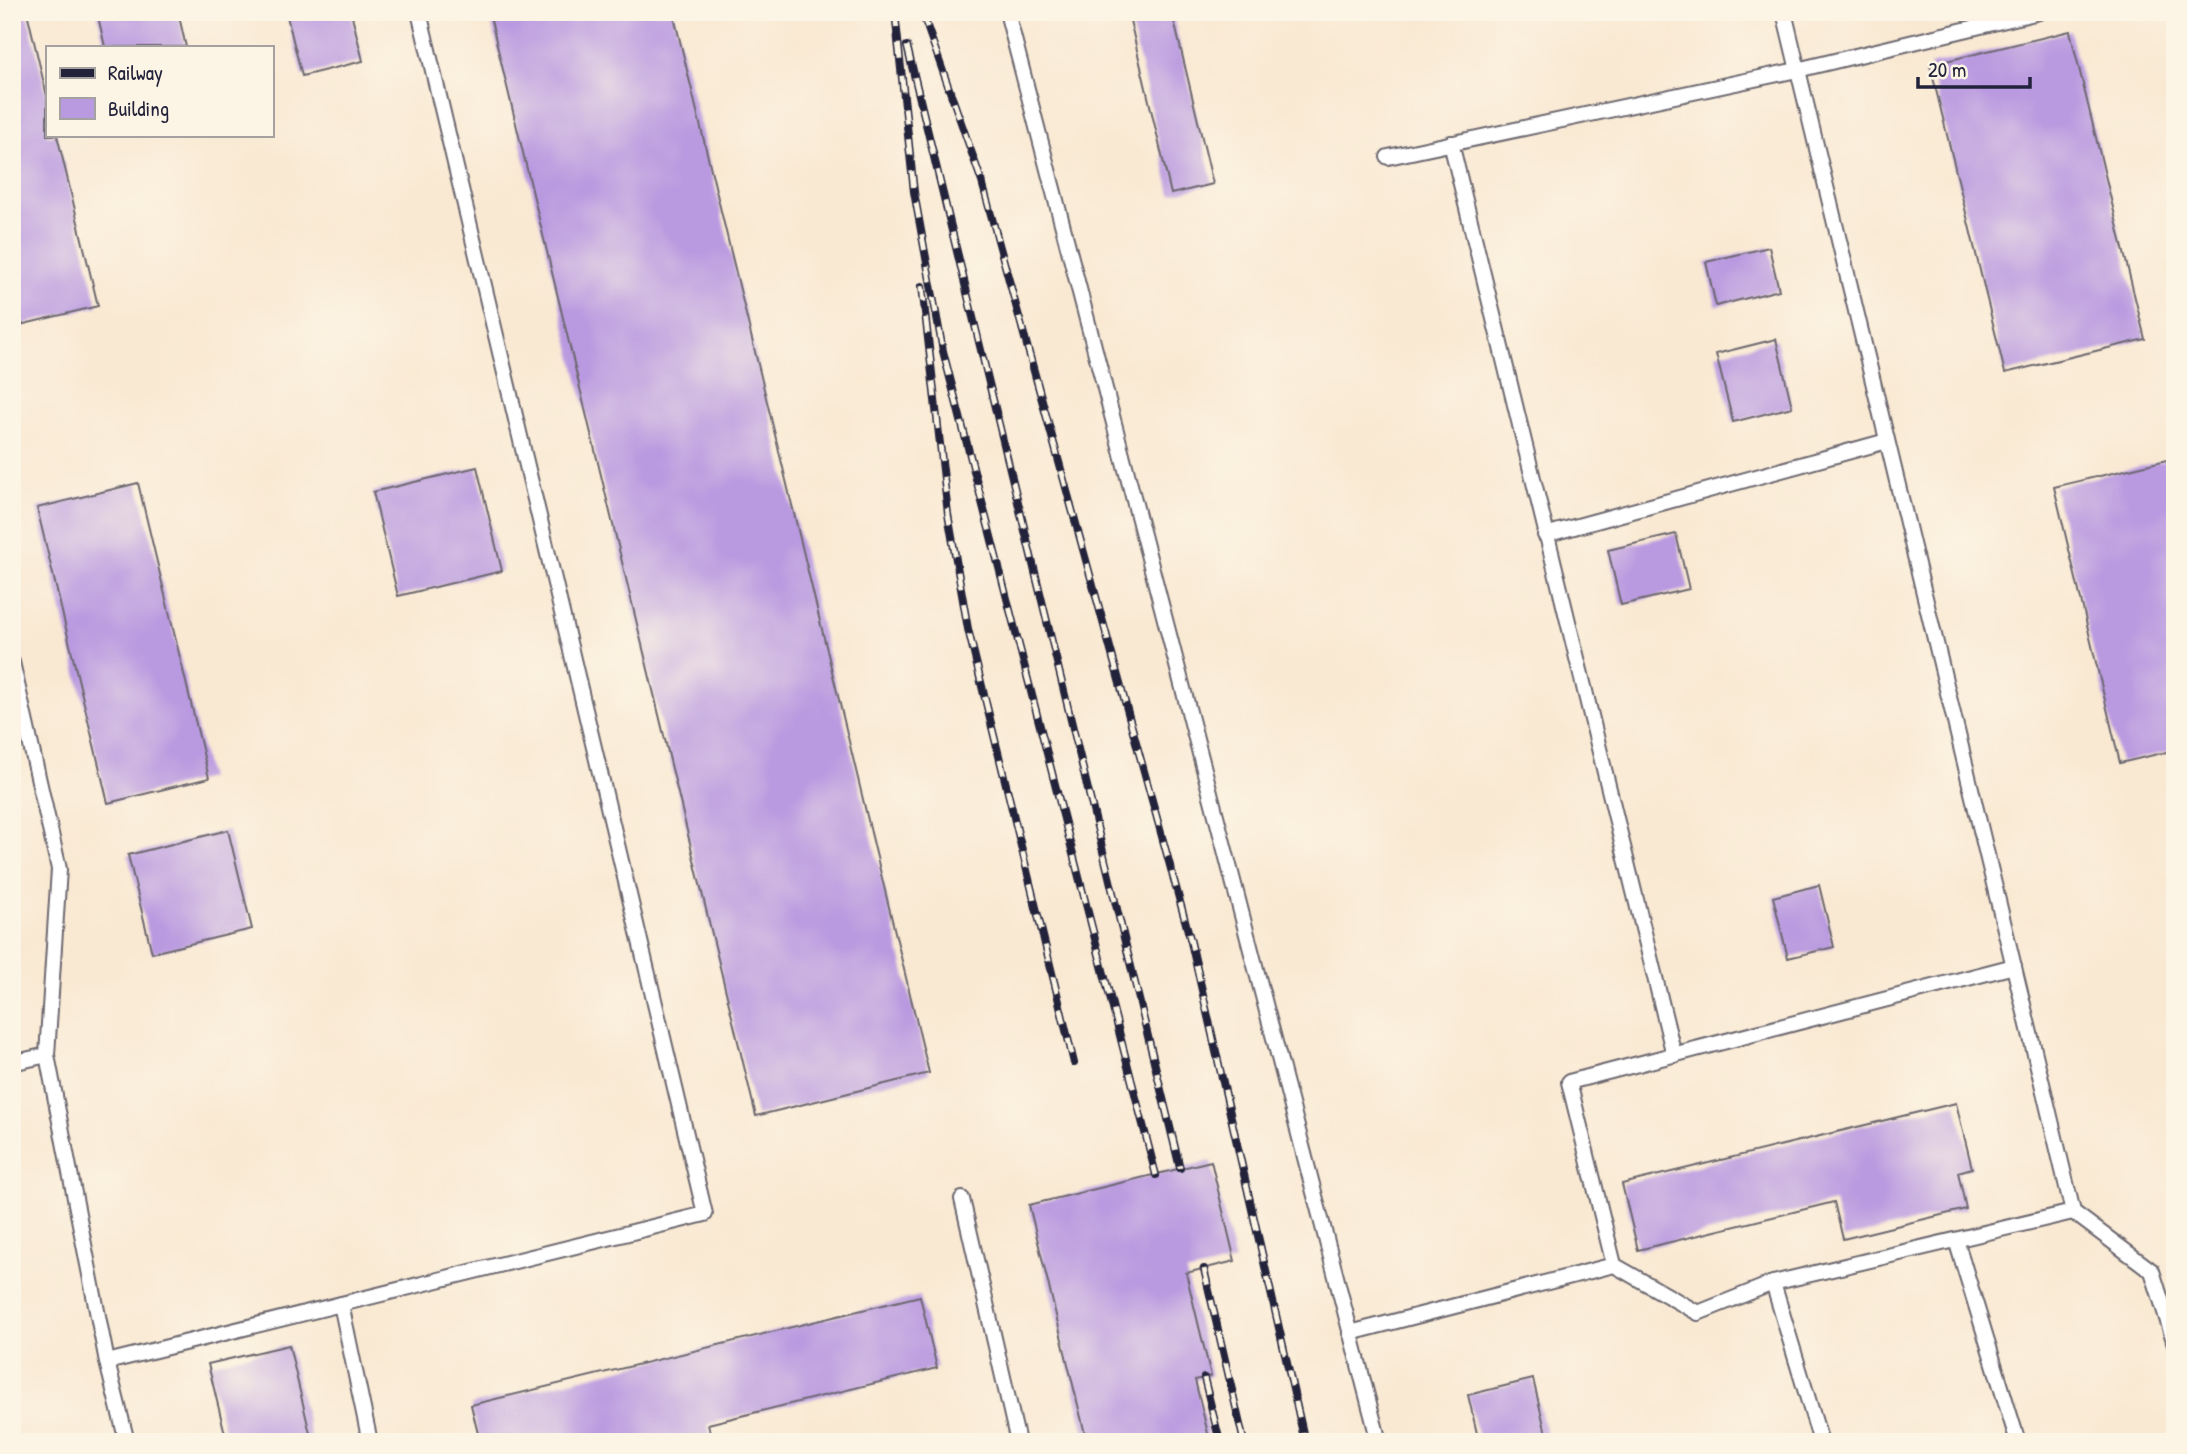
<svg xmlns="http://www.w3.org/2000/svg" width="2187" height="1454" viewBox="0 0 2187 1454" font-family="'Patrick Hand',sans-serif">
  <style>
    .building { fill: #b99ae0 }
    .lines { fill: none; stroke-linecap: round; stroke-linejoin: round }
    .lane-casing { stroke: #6d6870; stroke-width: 18 }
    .lane { stroke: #fff; stroke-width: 14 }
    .rail-casing { stroke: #22223b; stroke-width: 8 }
    .rail { stroke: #fcf5e5; stroke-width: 5; stroke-dasharray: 16; stroke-linecap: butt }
  </style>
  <rect width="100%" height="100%" fill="#fcf5e5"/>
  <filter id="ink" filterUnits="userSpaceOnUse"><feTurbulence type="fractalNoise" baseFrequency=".0143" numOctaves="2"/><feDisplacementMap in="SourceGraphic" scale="14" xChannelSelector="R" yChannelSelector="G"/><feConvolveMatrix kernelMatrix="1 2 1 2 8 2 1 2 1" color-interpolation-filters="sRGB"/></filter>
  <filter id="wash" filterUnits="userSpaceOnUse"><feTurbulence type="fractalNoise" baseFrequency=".00686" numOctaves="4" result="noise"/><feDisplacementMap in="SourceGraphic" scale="28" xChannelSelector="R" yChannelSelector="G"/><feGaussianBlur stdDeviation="1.57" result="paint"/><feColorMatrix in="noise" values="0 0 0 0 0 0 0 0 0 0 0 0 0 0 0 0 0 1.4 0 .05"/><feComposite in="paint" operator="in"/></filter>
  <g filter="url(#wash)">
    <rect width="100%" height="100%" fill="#f9e9d3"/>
    <g id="blocks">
      <!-- building -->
      <g class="building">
        <path d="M12 12H27L47 96V135H57L98 306 12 327Z"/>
        <path d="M97 12H178L186 47H105Z"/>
        <path d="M286 12H351L363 61 302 76Z"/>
        <path d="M489 12H673L929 1073 756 1116Z"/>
        <path d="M1128 12H1172L1213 184 1171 194Z"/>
        <path d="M2070 31 2145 339 2005 373 1930 65Z"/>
        <path d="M1769 247 1779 290 1716 306 1706 262Z"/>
        <path d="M1776 339 1792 407 1733 422 1716 354Z"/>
        <path d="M2175 458V750L2120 763 2054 487Z"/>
        <path d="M477 467 502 571 398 596 373 492Z"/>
        <path d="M138 483 209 778 108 803 37 508Z"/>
        <path d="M1676 534 1689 589 1621 605 1608 550Z"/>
        <path d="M228 830 252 929 152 953 128 855Z"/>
        <path d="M1819 885 1834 947 1788 958 1773 897Z"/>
        <path d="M1956 1103 1972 1168 1958 1172 1966 1209 1843 1239 1834 1202 1638 1250 1622 1184Z"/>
        <path d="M1211 1161 1235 1261 1186 1273 1211 1376 1195 1380 1210 1442H1087L1029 1205Z"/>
        <path d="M920 1296 937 1368 708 1424 712 1442H480L471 1405Z"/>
        <path d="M289 1345 312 1442H227L208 1364Z"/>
        <path d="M1533 1379 1548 1442H1479L1468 1395Z"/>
      </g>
    </g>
  </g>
  <g filter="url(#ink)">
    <use href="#blocks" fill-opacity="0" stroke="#6d6870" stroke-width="2"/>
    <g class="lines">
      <defs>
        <g id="lane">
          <path d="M1007 12 1379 1442"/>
          <path d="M1784 12 2073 1212 2152 1271 2175 1344"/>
          <path d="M1451 143 1674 1055"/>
          <path d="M1388 157 1797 70 2039 12"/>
          <path d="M1545 535 1887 441"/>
          <path d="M12 662 59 869 47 1055 107 1362 127 1442"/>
          <path d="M12 1063 47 1055"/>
          <path d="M962 1199 1018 1442"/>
          <path d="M1956 1240 2018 1442"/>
          <path d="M1614 1265 1698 1313 1773 1283 2073 1212"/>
          <path d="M1773 1283 1821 1442"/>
          <path d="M341 1304 370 1442"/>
          <path d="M1350 1333 1614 1265 1569 1082 2014 966"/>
          <path d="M107 1362 705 1214 419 12"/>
        </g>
      </defs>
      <!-- lane casing -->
      <use href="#lane" class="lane-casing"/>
      <!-- lane -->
      <use href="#lane" class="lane"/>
      <defs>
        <g id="rail">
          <path d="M895 12 914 192 943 351 1156 1175"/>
          <path d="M922 12 982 182 1191 942 1305 1442"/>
          <path d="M907 46 1180 1168"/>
          <path d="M922 286 948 514 968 629 1074 1063"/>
          <path d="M1204 1269 1244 1442"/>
          <path d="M1204 1378 1220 1442"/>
        </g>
      </defs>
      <!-- rail casing -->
      <use href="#rail" class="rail-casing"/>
      <!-- rail -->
      <use href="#rail" class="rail"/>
    </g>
  </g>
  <!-- margin -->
  <rect width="2187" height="1454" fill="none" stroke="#fcf5e5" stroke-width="42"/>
  <!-- legend -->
  <rect x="46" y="46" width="228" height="91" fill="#fcf5e5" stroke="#a5a1a1" stroke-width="2"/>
  <rect x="60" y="68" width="35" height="10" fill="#22223b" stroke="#a5a1a1" stroke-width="2"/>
  <text x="108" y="80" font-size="21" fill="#22223b">Railway</text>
  <rect x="60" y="98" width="35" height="21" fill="#b99ae0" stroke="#a5a1a1" stroke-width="2"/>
  <text x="108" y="116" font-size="21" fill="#22223b">Building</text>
  <!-- scale -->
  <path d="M1918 77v10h112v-10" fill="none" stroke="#22223b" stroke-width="3.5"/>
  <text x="1928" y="77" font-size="21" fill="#22223b" stroke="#fcf5e5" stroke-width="5" paint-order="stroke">20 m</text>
</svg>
